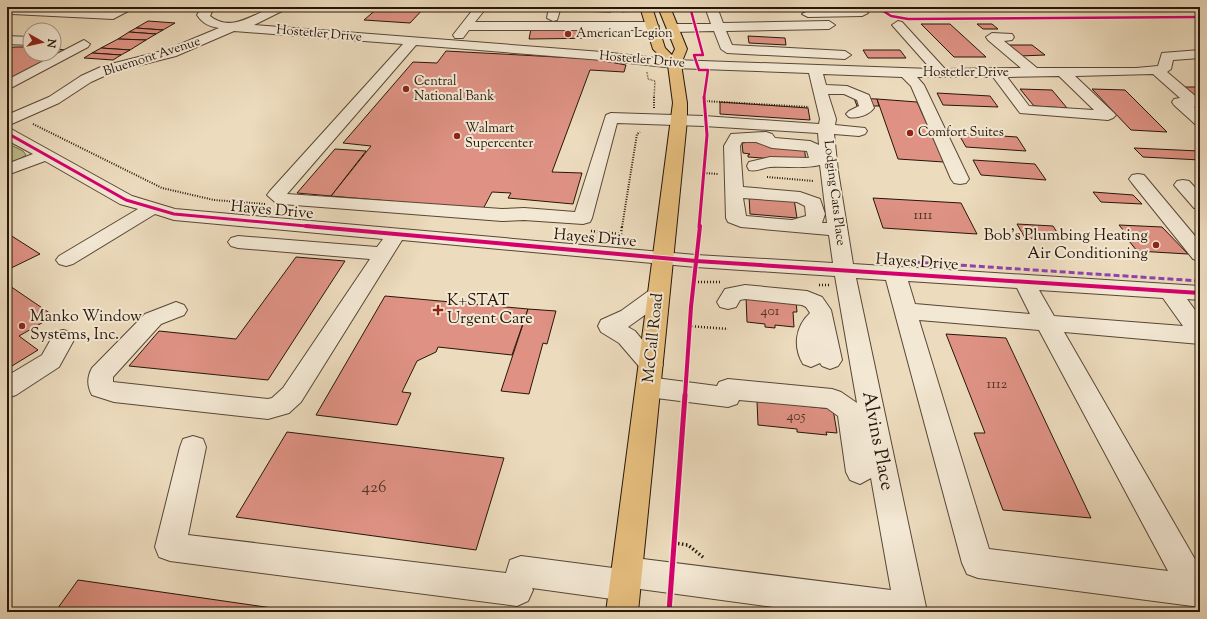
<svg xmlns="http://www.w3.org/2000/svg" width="1207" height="619" viewBox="0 0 1207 619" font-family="'Sorts Mill Goudy',serif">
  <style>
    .green { fill: #bebe8d; stroke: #726a4b }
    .building { fill: #df9284; stroke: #261609 }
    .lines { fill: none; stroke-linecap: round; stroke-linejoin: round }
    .minor-casing { stroke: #584736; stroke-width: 2 }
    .major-casing { stroke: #261609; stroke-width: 2 }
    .path-far3 { stroke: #261609; stroke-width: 1.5; stroke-dasharray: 0.5 1; stroke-linecap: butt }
    .path-far2 { stroke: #261609; stroke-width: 2; stroke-dasharray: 1 1.5; stroke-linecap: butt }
    .path-far1 { stroke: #261609; stroke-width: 2.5; stroke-dasharray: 1 2; stroke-linecap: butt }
    .path { stroke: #261609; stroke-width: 3.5; stroke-dasharray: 1.5 2.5; stroke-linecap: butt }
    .minor { fill: #f3e8d4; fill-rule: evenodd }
    .major { fill: #e6be7e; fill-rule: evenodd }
    .quiet { stroke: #8e44ad; stroke-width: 3; stroke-dasharray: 6 3; stroke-linecap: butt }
    .cycleway-far3-casing { stroke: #f3e8d4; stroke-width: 4 }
    .cycleway-far2-casing { stroke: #f3e8d4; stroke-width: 5 }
    .cycleway-far1-casing { stroke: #f3e8d4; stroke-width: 6 }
    .cycleway-casing { stroke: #f3e8d4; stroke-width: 8 }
    .cycleway-far3 { stroke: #d6006c; stroke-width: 2.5 }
    .cycleway-far2 { stroke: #d6006c; stroke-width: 3 }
    .cycleway-far1 { stroke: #d6006c; stroke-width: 4 }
    .cycleway { stroke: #d6006c; stroke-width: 5 }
    .poi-dot { fill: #8f2418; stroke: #f3e8d4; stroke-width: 1.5 }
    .labels { text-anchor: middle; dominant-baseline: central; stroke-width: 4; stroke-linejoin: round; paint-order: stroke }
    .far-street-label { font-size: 13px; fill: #261609; stroke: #f3e8d4 }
    .far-poi-label { font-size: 13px; fill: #261609; stroke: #f3e8d4; text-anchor: start }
    .number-label { font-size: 14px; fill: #543528 }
    .street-label { font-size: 16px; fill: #261609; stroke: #f3e8d4 }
    .poi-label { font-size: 16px; fill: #261609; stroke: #f3e8d4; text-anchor: start }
    .near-number-label { font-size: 17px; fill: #543528 }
    .near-street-label { font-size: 19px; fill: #261609; stroke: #f3e8d4 }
  </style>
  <rect width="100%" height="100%" fill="#ecdbbd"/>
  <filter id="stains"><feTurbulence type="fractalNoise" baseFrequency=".005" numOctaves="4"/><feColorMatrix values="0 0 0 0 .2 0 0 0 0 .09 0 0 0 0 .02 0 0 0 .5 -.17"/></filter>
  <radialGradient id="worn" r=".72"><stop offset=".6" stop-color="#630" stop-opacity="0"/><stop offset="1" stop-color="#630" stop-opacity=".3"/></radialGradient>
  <!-- green -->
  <path class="green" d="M7 143 23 151 26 155 7 167Z"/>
  <!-- building -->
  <g class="building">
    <path d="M379 7H425L410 23 364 20Z"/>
    <path d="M573 7H611V12L573 11Z"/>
    <path d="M148 21 175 23 163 30 136 28Z"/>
    <path d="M921 24H950L986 57H954Z"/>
    <path d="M977 24H992L998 29H983Z"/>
    <path d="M136 28 163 30 156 34 129 32Z"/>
    <path d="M605 28 606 38 529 39 531 29Z"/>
    <path d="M129 32 156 34 146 40 118 39Z"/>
    <path d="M748 36 785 38 786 45 749 43Z"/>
    <path d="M118 39 146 40 130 50 101 48Z"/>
    <path d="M1007 45H1032L1045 55 1020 56Z"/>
    <path d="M14 47H30V54H54V49L67 50 7 82V50Z"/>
    <path d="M101 48 130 50 121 55 92 53Z"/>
    <path d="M863 50H900L906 58H868Z"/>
    <path d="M446 51 594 59 626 65 624 72 590 70 552 172 582 173 573 204 508 198 511 193 492 192 483 209 331 196 371 146 343 143 413 62 437 63Z"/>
    <path d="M92 53 121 55 113 60 84 58Z"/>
    <path d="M1182 87H1200V102Z"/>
    <path d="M1020 89 1052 90 1067 108 1034 106Z"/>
    <path d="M1092 89 1125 90 1167 132 1131 130Z"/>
    <path d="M937 93 990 96 998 107 943 105Z"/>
    <path d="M854 98 877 99 879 106H857Z"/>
    <path d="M877 99 917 102 944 162 898 159Z"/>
    <path d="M720 102 808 108 810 120 720 114Z"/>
    <path d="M958 133 1017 137 1026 151 966 147Z"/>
    <path d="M750 142 804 146 806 161 748 157V155L750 154 743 153 742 143Z"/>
    <path d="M1134 148 1199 151 1200 160 1143 157Z"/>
    <path d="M335 149 366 151 331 196 297 193Z"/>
    <path d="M973 160 1035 164 1046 180 981 175Z"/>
    <path d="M1093 192 1133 195 1142 204 1101 202Z"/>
    <path d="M749 196 794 199 797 218 750 214Z"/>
    <path d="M873 198 961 203 977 234 883 228Z"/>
    <path d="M1017 224 1053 226 1062 240 1025 238Z"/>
    <path d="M1119 225 1162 227 1188 254 1137 251 1125 236H1128Z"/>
    <path d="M7 233 40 254 7 270Z"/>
    <path d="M296 257 345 261 268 380 129 366 159 331 236 339Z"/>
    <path d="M7 284 54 316 19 336 38 350 7 369Z"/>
    <path d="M385 296 528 309 512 355 438 347 436 352 417 361 402 392 411 393 397 425 316 415Z"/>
    <path d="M746 297 796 302 797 312H793L794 327 775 325V328L765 327V324L747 322Z"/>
    <path d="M528 309 556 311 547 344 543 343 529 394 501 391Z"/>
    <path d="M946 334 1006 338 1091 518 1003 510 974 433H985Z"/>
    <path d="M757 401 833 409 837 433 826 432 827 435 797 432V429L758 425Z"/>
    <path d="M287 432 504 458 476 550 236 517Z"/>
    <path d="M78 580 85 581 300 612H55Z"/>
  </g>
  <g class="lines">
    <defs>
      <g id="minor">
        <path d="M121 7H136L113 19 12 14 7 12 8 9 12 8 111 12Z"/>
        <path d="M202 7H214L210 16C231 33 253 14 274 7 279 6 285 7 290 7L254 25 602 52 674 60 931 69 892 25 898 21 902 22 945 69 1021 68 988 40 986 37 992 33 1012 34 1014 37 1012 40 1004 41 1037 68H1136L1158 66 1162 53 1200 50V58L1173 60 1171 69 1167 72 1200 100V106L1194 107 1200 113V126L1195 124 1174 105 1172 102 1174 99 1180 98 1153 74 1075 76 1113 112 1116 115 1113 118 1108 120 1020 113 993 77H917L924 85 969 179 966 183 960 184 954 183 951 179 911 86 902 77 823 74 826 85 847 86 869 95 874 108C869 115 857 119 849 117L846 114 849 111 859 106 857 100 844 94H828L836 119 835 125 865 128 867 131 865 134 859 136 834 134 838 171 853 264 1200 286V300L1187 299 1200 317V344L1064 332 1200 568V607L978 578 967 574 962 563 886 280 856 278 927 612H811L640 589 637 596 626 601 532 588 533 590 528 601 517 606 170 561 159 557 155 547 180 447 183 439 193 436 203 439 206 447 188 535 506 573 510 560 521 556 613 568 616 561 627 557 891 590 871 478 860 484 850 480 846 472 838 416 827 408 739 400 737 404 728 407 648 397 639 394 636 387 639 380 648 377 717 386 719 382 728 379 832 389 841 392 857 403 835 276 696 267 402 240 301 402 289 413 268 419 114 402 92 395C87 386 87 377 92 368L145 314 176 302 184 305 187 310 184 315 161 324 113 377V382L268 399 272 398 283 388 370 259 238 248 231 246 228 242 231 238 238 236 377 247 383 239 174 220 155 214 73 264 66 266 59 264 56 260 59 256 138 209 120 204 45 161 7 175V164L33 154 7 140V128L13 130 132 196 175 209 696 255 833 263 829 235 741 227 728 222 726 218 724 146 731 134 766 132 772 134 775 138 810 141 819 145 818 133 704 126 617 123 592 218 590 222 583 224 524 220 502 221 282 204 276 203 267 195 270 191 403 44 234 31 176 56 113 72 91 82 59 103 7 126V115L49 97 81 76 103 66 166 50 219 28C209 26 203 24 197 15ZM416 45 602 60 674 68 809 73 820 119 819 124 704 116 611 113 606 115 575 212 524 208 502 209 287 194ZM1059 76 1094 110 1029 106 1007 77ZM742 142H756L772 148 807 151 809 158 770 157 749 162 747 166 749 170C757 172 762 168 770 167 788 166 803 169 820 165L827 223H822L825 214 820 199 800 192 743 187 740 146ZM743 198 797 202 805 206 806 216 792 220 746 216ZM908 281 1017 288 1030 314 915 304ZM1039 290 1163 298 1183 326 1054 316ZM919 320 1039 330 1168 571 989 549Z"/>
        <path d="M475 7H487L475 22H653L659 26 653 30H469L463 38H455L453 35Z"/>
        <path d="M549 7H561L557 20 553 21 547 18Z"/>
        <path d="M705 7H717L723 23 829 21 835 25 829 29 726 31 732 45 845 51 851 55 845 59 727 53 721 49 714 31 673 32 667 28 673 24H711Z"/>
        <path d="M851 7H863L868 13 862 16 808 17 802 14 808 11 853 10Z"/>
        <path d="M7 36 30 37V45L7 44Z"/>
        <path d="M84 40 90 44 88 47 7 90V80Z"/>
        <path d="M1138 174 1144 175 1200 242V261L1193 259 1132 183 1129 179 1132 175Z"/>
        <path d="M1183 180 1189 181 1200 193V209L1194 208 1174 185 1177 181Z"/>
        <path d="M745 285 807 291 822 297 831 310 842 360 838 366 830 369 822 366 820 363 811 367 803 364C793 347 795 327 810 313L806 307 802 305 745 299 740 300 736 307 728 309 720 307 717 302 725 289Z"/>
        <path d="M658 288 666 290 669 295 666 300 628 327 635 331 663 365 659 371 651 374 643 371 619 343 601 332 598 326 601 320 621 311 650 290Z"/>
        <path d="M63 330 71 332 75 338 59 367 16 395 7 398V376L42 355 55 332Z"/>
      </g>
      <path id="major" d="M640 7H652L665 48 672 55 675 49 658 7H670L687 49 681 64 687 103V120L638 612H606L673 103 668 65 653 49Z"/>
    </defs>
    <!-- minor casing -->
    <use href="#minor" class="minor-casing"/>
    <!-- major casing -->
    <use href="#major" class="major-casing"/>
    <!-- path-far3 -->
    <g class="path-far3">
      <path d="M728 8 729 10 788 9"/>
      <path d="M622 12 633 11"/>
      <path d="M647 72 648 79 655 81 654 98"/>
    </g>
    <!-- path-far2 -->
    <g class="path-far2">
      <path d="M704 101 809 107"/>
      <path d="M654 108V97"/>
      <path d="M33 124 162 188 214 200 265 204"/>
      <path d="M704 173 718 174"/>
      <path d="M767 177 814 181"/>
      <path d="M622 227 637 134 640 132"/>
    </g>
    <!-- path-far1 -->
    <g class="path-far1">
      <path d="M591 231 621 234 622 226"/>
      <path d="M695 282H721"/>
      <path d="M819 285H829"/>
      <path d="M689 326 728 329"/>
    </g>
    <!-- path -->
    <path class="path" d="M674 543 688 545 704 558"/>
    <!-- minor -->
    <use href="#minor" class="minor"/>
    <!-- major -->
    <use href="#major" class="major"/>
    <!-- quiet -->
    <path class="quiet" d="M898 261 1200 281"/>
    <defs>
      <g id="cycleway-far3">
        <path d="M690 7 703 55H694L699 70H708L704 98"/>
        <path d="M877 7 891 16 908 19 1200 17"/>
      </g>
      <g id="cycleway-far2">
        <path d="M7 133 126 200 174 214 317 227"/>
        <path d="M699 227 707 135 704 97"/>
      </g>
      <g id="cycleway-far1">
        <path d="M306 226 696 261 1200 293"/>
        <path d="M685 396 691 307 700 226"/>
      </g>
      <path id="cycleway" d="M669 612 685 395"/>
    </defs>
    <!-- cycleway-far3 casing -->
    <use href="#cycleway-far3" class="cycleway-far3-casing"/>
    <!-- cycleway-far2 casing -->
    <use href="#cycleway-far2" class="cycleway-far2-casing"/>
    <!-- cycleway-far1 casing -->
    <use href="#cycleway-far1" class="cycleway-far1-casing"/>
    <!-- cycleway casing -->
    <use href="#cycleway" class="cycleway-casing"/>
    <!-- cycleway-far3 -->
    <use href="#cycleway-far3" class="cycleway-far3"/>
    <!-- cycleway-far2 -->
    <use href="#cycleway-far2" class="cycleway-far2"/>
    <!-- cycleway-far1 -->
    <use href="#cycleway-far1" class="cycleway-far1"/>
    <!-- cycleway -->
    <use href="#cycleway" class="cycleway"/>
  </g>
  <!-- markers -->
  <g class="poi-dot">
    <circle cx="568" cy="34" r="4"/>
    <circle cx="406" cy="89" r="4"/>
    <circle cx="910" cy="133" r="4"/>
    <circle cx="457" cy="136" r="4"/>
    <circle cx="1156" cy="245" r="4"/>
    <path d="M436 304h4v4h4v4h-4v4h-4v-4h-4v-4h4z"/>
    <circle cx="22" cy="326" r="4"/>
  </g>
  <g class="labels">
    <!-- far-street labels -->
    <g class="far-street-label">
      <text transform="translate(319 34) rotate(5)">Hostetler Drive</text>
      <text transform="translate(152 57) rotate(-18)">Bluemont Avenue</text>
      <text transform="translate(642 60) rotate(5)">Hostetler Drive</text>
      <text x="966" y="73">Hostetler Drive</text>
      <text transform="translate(834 193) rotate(83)">Lodging Cats Place</text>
    </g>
    <!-- far-poi labels -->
    <g class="far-poi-label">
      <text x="576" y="34">American Legion</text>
      <text x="414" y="82">Central<tspan x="414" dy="15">National Bank</tspan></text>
      <text x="465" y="129">Walmart<tspan x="465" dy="15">Supercenter</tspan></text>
      <text x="918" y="133">Comfort Suites</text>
    </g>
    <!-- number labels -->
    <g class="number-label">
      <text x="923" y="216">1111</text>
      <text x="770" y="312">401</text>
      <text x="997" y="385">1112</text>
      <text x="796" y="417">405</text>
    </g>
    <!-- street labels -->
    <g class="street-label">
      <text transform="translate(272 211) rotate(5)">Hayes Drive</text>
      <text transform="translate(595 239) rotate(5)">Hayes Drive</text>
      <text transform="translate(917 263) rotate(4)">Hayes Drive</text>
      <text transform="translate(654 338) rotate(-84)">McCall Road</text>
    </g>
    <!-- poi labels -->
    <g class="poi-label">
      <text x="1148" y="236" text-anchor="end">Bob's Plumbing Heating<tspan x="1148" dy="18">Air Conditioning</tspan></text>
      <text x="447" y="301">K+STAT<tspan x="447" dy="18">Urgent Care</tspan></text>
      <text x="30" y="317">Manko Window<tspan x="30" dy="18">Systems, Inc.</tspan></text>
    </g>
    <!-- near-number labels -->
    <g class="near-number-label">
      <text x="374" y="488">426</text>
    </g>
    <!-- near-street labels -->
    <g class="near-street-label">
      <text transform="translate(877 441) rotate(79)">Alvins Place</text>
    </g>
  </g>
  <!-- margin -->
  <rect width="1207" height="619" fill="none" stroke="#ecdbbd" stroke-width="24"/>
  <rect x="8" y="8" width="1191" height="603" fill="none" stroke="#261609" stroke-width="2"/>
  <rect x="12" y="12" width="1183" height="595" fill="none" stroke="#261609"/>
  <!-- north arrow -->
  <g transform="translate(42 42) rotate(98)"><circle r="19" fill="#f3e8d4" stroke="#a19483"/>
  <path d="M0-3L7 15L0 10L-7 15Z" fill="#8f2418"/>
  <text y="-6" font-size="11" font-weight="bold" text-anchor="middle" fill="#261609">N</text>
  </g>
  <rect width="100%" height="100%" filter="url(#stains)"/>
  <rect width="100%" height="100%" fill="url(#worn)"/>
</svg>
